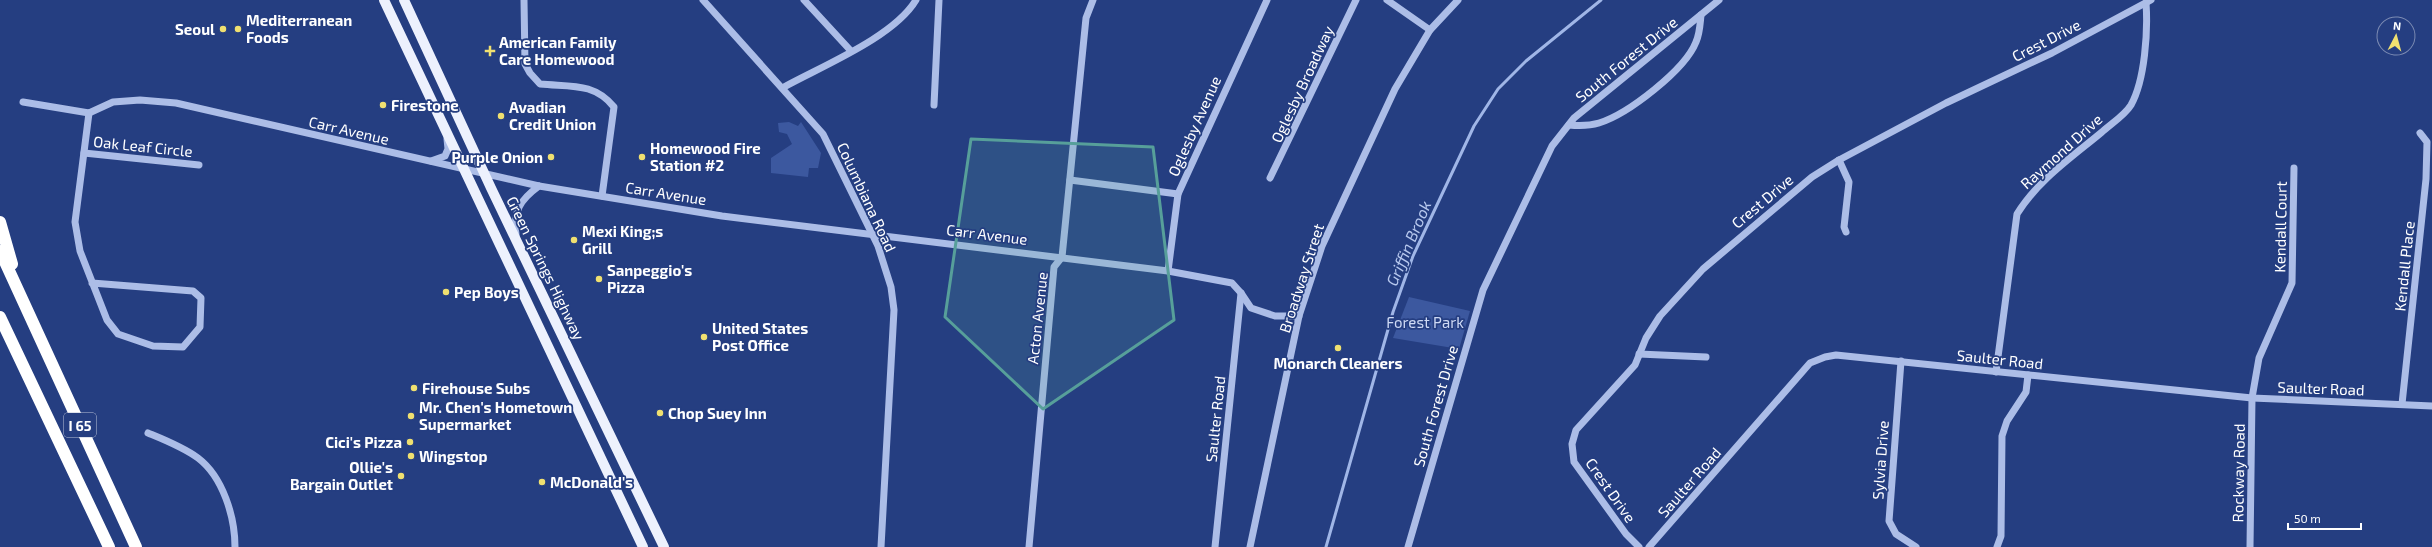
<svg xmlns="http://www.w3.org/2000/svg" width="2432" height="547" viewBox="0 0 2432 547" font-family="'Exo 2',sans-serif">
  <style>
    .green { fill: #3c589f }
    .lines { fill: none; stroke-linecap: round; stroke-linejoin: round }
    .stream { stroke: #a0b6e7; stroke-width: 3 }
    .minor { stroke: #acbde7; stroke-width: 7 }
    .major { stroke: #edf1fd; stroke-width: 10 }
    .highway { stroke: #fff; stroke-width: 12 }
    .marked { fill: #579f9a; fill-opacity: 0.2; stroke: #579f9a; stroke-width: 3; stroke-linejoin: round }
    .poi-dot { fill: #f0e070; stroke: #253e81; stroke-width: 1.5 }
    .labels { text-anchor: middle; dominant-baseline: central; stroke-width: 3.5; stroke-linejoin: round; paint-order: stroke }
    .shield { fill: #253e81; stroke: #bec5d9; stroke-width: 1 }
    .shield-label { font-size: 14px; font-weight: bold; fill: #fff }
    .poi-label { font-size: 15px; font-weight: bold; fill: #fff; stroke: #253e81; text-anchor: start }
    .street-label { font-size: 15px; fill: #fff; stroke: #253e81 }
    .park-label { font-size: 15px; fill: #cfdaf5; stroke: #253e81 }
    .water-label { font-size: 16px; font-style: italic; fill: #b7c8ee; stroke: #253e81 }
  </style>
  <rect width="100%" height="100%" fill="#253e81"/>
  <!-- green -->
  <g class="green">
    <path d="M789 122 798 126 801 122 821 153 818 168H809L808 177 771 173V158L792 144 787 134 779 132 778 123Z"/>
    <path d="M1409 297 1470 311 1459 349 1393 338Z"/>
  </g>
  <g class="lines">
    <!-- stream -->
    <path class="stream" d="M1326 547 1393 312 1413 256 1474 126 1498 89 1526 61 1601 0"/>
    <!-- minor -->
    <g class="minor">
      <path d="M524 0 525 64 530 73 540 84C570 87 594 82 614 107L602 196"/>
      <path d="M703 0 823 134 878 246 891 287 894 310 881 547"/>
      <path d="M804 0 851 51"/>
      <path d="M1387 0 1430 30"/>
      <path d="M784 87C822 66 894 37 916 0"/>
      <path d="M23 102 89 113 113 102 140 100 176 103 539 186 722 216 1168 271 1232 283 1241 293 1251 308 1275 316H1299"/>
      <path d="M934 105 939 0"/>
      <path d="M89 113 75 222 80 251 107 320 118 334 153 346 183 347 200 327 201 298 193 291 92 283"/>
      <path d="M1569 125C1579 126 1589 126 1599 123 1628 114 1685 70 1696 42 1700 33 1700 24 1701 15"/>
      <path d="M84 153 199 165"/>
      <path d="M1839 160 1849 182 1844 227 1846 232"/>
      <path d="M431 161 445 156 448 149 447 139"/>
      <path d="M1270 178 1356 0"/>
      <path d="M1070 180 1178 194"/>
      <path d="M516 235C513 211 520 200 539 186"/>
      <path d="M1168 271 1178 194 1267 0"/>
      <path d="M1639 354 1706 357"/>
      <path d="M1901 361 1889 521 1896 534 1916 547"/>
      <path d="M1996 372 2017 214C2038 180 2072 157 2102 132 2111 124 2125 115 2131 105 2145 80 2148 31 2146 3"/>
      <path d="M2402 404 2426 179 2427 142 2420 133"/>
      <path d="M148 433C165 440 183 447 198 458 223 477 235 517 235 547"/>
      <path d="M1029 547 1054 267 1062 257 1086 18 1093 0"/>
      <path d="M1215 547 1241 293"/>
      <path d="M1250 547 1299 316 1322 246 1395 89 1430 30 1458 0"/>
      <path d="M1408 547 1483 290 1552 146 1574 118 1719 0"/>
      <path d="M1639 547 1626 534 1574 462 1572 444 1576 430 1635 365 1646 338 1660 316 1703 269 1812 177 1839 160 1946 103 2052 53 2151 0"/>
      <path d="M1649 547 1810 363 1825 357 1836 355 2252 398 2432 406"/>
      <path d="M1997 547 2001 536 2002 436 2007 421 2026 392 2028 375"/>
      <path d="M2250 547 2252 398 2259 358 2292 283 2294 168"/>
    </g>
    <!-- major -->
    <g class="major">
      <path d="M384 0 643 547"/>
      <path d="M404 0 491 188 664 547"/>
    </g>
    <!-- highway -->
    <g class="highway">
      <path d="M0 222 12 264"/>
      <path d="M0 251 136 547"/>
      <path d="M0 317 109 547"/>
    </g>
  </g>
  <!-- marked area -->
  <path class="marked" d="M971 139 1153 147 1174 320 1043 409 945 317Z"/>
  <!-- markers -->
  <g class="poi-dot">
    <circle cx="223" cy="29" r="4"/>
    <circle cx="238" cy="29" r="4"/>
    <path d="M488 45h4v4h4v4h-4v4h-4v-4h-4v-4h4z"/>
    <circle cx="383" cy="105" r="4"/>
    <circle cx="501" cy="116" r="4"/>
    <circle cx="551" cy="157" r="4"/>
    <circle cx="642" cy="157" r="4"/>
    <circle cx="574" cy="240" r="4"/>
    <circle cx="599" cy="279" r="4"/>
    <circle cx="446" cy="292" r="4"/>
    <circle cx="704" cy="337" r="4"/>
    <circle cx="1338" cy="348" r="4"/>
    <circle cx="414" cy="388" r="4"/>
    <circle cx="660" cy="413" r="4"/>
    <circle cx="411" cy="416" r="4"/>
    <circle cx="410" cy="442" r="4"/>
    <circle cx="411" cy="456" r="4"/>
    <circle cx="401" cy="476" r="4"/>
    <circle cx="542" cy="482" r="4"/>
  </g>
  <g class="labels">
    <!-- shield labels -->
    <rect class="shield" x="64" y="413" width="32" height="24" rx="3"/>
    <g class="shield-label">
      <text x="80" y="425">I 65</text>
    </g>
    <!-- poi labels -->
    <g class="poi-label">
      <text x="246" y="20">Mediterranean<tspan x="246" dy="17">Foods</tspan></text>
      <text x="215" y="29" text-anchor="end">Seoul</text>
      <text x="499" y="42">American Family<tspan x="499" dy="17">Care Homewood</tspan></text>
      <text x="391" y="105">Firestone</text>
      <text x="509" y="107">Avadian<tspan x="509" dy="17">Credit Union</tspan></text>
      <text x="650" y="148">Homewood Fire<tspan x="650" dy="17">Station #2</tspan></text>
      <text x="543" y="157" text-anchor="end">Purple Onion</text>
      <text x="582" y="231">Mexi King;s<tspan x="582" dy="17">Grill</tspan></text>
      <text x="607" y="270">Sanpeggio's<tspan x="607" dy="17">Pizza</tspan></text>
      <text x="454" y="292">Pep Boys</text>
      <text x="712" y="328">United States<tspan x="712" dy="17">Post Office</tspan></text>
      <text x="1338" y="363" text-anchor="middle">Monarch Cleaners</text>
      <text x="422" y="388">Firehouse Subs</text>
      <text x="419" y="407">Mr. Chen's Hometown<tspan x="419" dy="17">Supermarket</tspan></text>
      <text x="668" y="413">Chop Suey Inn</text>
      <text x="402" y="442" text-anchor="end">Cici's Pizza</text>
      <text x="419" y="456">Wingstop</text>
      <text x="393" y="467" text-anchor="end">Ollie's<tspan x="393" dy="17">Bargain Outlet</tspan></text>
      <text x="550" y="482">McDonald's</text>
    </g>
    <!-- street labels -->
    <g class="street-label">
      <text transform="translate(2046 40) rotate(-27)">Crest Drive</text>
      <text transform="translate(1626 59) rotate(-39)">South Forest Drive</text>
      <text transform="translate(1302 84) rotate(-65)">Oglesby Broadway</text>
      <text transform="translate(1194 126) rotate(-66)">Oglesby Avenue</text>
      <text transform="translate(349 130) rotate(13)">Carr Avenue</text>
      <text transform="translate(143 146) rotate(6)">Oak Leaf Circle</text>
      <text transform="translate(2061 151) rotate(-42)">Raymond Drive</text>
      <text transform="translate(666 193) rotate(9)">Carr Avenue</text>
      <text transform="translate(867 197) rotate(65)">Columbiana Road</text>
      <text transform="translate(1762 201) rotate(-40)">Crest Drive</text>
      <text transform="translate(2280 227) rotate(-89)">Kendall Court</text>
      <text transform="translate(987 234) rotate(7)">Carr Avenue</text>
      <text transform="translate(2404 266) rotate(-84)">Kendall Place</text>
      <text transform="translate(546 268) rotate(64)">Green Springs Highway</text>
      <text transform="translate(1301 278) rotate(-72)">Broadway Street</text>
      <text transform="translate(1037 318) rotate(-84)">Acton Avenue</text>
      <text transform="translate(2000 359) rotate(6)">Saulter Road</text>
      <text transform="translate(2321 388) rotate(2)">Saulter Road</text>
      <text transform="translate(1435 406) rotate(-74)">South Forest Drive</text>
      <text transform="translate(1215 419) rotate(-84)">Saulter Road</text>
      <text transform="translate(1880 460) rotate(-86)">Sylvia Drive</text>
      <text transform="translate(2238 473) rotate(-89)">Rockway Road</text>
      <text transform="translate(1689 482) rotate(-49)">Saulter Road</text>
      <text transform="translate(1611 490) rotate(55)">Crest Drive</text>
    </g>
    <!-- park labels -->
    <g class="park-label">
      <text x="1425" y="322">Forest Park</text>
    </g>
    <!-- water labels -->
    <g class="water-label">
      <text transform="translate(1408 243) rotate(-67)">Griffin Brook</text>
    </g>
  </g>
  <!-- north arrow -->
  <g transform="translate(2396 36) rotate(6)"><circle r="19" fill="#253e81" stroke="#7c8bb3"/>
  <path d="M0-3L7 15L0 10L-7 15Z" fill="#f0e070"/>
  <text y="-6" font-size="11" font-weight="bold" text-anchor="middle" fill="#ffffff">N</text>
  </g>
  <!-- scale -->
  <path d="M2288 523v6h73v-6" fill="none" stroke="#ffffff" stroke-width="2"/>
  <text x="2294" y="523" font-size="12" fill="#ffffff" stroke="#253e81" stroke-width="3" paint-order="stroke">50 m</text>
</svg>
